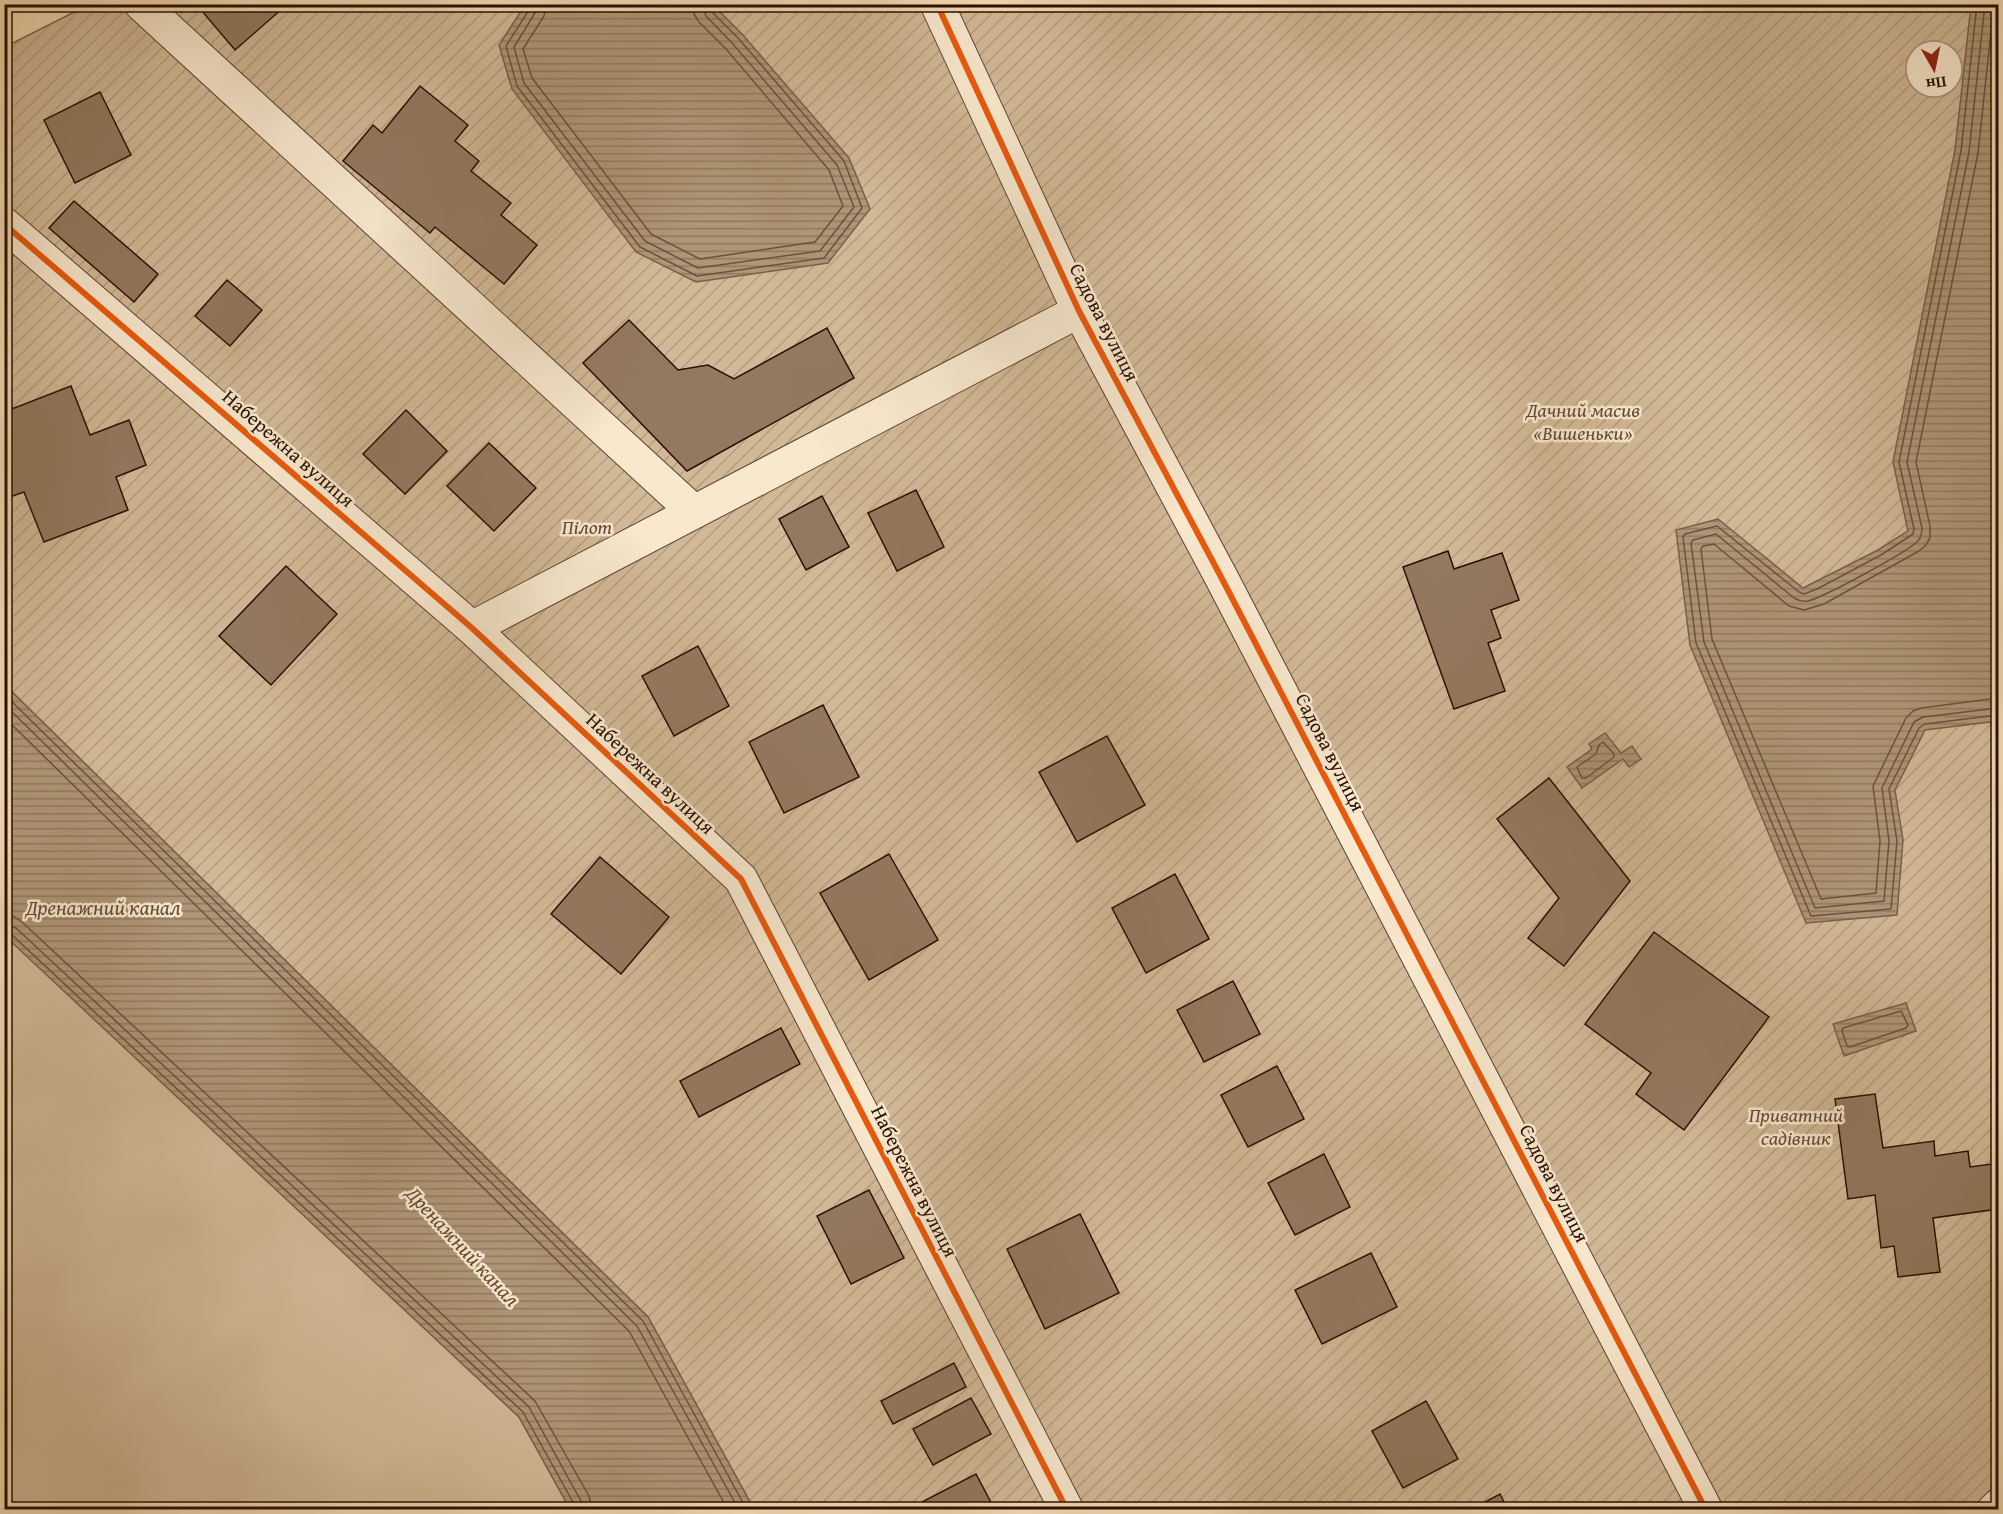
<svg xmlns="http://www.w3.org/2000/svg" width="2003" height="1514" viewBox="0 0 2003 1514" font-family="'Gentium Book Plus',serif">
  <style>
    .grass { fill: #d1b896; stroke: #7d644c; stroke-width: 1.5 }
    .garden { fill: url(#garden-furrows); stroke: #7d644c; stroke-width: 1.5; fill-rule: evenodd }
    .water { fill: url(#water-rules); stroke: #796048; stroke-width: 1.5 }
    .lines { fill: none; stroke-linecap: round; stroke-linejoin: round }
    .shore { stroke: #6c523c; stroke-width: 1.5 }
    .building { fill: #93795f; stroke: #290f02; stroke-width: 1.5 }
    .minor-casing { stroke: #5c422e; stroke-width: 35 }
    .minor { stroke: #f8e8ce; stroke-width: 33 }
    .cycleway-casing { stroke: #f8e8ce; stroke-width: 10 }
    .cycleway { stroke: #e8590c; stroke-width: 6 }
    .labels { text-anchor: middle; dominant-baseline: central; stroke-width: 5; stroke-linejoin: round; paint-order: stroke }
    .street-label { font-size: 20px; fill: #290f02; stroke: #f8e8ce }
    .park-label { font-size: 20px; font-style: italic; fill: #644a36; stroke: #f8e8ce }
    .water-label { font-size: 21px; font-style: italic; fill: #654c37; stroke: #f8e8ce }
  </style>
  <defs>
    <pattern id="garden-furrows" width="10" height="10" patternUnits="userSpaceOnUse" patternTransform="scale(1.5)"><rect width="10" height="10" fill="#d1b896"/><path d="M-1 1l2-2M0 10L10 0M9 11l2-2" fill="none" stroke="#b39d80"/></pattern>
    <pattern id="water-rules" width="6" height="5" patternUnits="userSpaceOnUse" patternTransform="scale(1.5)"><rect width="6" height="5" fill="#af9677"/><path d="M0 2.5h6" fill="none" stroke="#8e795f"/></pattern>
  </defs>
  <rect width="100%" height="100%" fill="#f4dbb4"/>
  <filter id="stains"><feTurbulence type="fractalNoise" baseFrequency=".00333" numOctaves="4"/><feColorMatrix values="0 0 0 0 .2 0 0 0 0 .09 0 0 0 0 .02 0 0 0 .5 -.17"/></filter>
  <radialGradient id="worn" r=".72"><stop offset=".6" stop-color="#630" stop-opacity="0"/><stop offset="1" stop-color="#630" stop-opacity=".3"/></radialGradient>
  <!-- grass -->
  <path class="grass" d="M4 934 519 1417 570 1509H5Z"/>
  <!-- garden -->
  <path class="garden" d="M88 5H1998V1509H754L648 1317 5 685V47ZM1916 51H1952V87H1916Z"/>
  <!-- water -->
  <g class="water">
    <path d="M525 5H713L742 34 849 158 870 209 828 263 696 282 636 252 512 89 499 45Z"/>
    <path d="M1971 5H1998V721L1925 730 1895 790 1903 840 1897 915 1806 923 1690 645 1676 530 1718 519 1803 588 1878 550 1908 531 1893 462 1955 150Z"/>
    <path d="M5 685 648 1317 754 1509H570L519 1417 5 936Z"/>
    <path d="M1605 733 1621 753 1632 746 1641 759 1629 767 1623 759 1582 788 1567 767 1592 749 1589 744Z"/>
    <path d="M1906 1003 1916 1031 1844 1056 1833 1024Z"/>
  </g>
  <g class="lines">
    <!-- shore -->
    <g class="shore">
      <path d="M529 4V10L506 46 517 86 640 247 697 276 824 258 862 208 844 161 738 38 711 11 709 4"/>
      <path d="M537 4 535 13 514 47 524 83 645 241 698 268 820 251 854 207 837 165 732 43 706 16 702 4"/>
      <path d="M546 4 544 16 523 49 532 78 651 234 700 259 815 242 843 206 829 170 726 49 699 22 694 14 693 4"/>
      <path d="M1977 4 1961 151 1899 462 1914 529 1913 534 1881 555 1817 589 1804 594 1799 592 1717 526 1685 534 1683 537 1696 643 1811 916 1891 909 1897 841 1889 789 1919 728 1925 724 1998 715"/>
      <path d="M1985 4 1969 152 1907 462 1922 528C1922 533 1921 537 1918 541 1906 553 1824 597 1808 601 1802 602 1799 601 1794 598L1716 534 1693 540 1691 543 1704 642 1815 908 1884 901 1889 841 1882 788 1914 722 1923 717 1998 708"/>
      <path d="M1994 4 1978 153 1916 462 1930 526V538L1925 546 1919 551 1824 604 1804 610 1789 606 1714 544 1703 546 1701 549 1712 639 1821 899 1876 893 1880 841 1873 786 1906 718 1913 711 1921 708 1998 698"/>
      <path d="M4 694 643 1321 747 1510"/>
      <path d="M4 704 637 1326 739 1510"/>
      <path d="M4 717 629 1331 728 1510"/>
      <path d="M1603 742 1614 754V757L1586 778H1582L1577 767 1596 754 1599 745Z"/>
      <path d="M4 915 13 916 22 922 535 1401 589 1496 592 1510"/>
      <path d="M4 924 16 928 529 1407 581 1501 583 1510"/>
      <path d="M4 932 11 934 523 1412 574 1504 575 1510"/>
      <path d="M1901 1011 1908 1025 1906 1028 1850 1047 1847 1046 1842 1031 1843 1028Z"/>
    </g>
  </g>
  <!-- building -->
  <g class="building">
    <path d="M196 4H282L283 8 235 50Z"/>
    <path d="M420 86 468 125 455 141 479 161 471 171 511 203 501 215 537 245 504 284 435 227 430 233 343 161 373 125 382 133Z"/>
    <path d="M100 92 131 155 75 183 44 120Z"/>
    <path d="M74 201 158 274 134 302 49 228Z"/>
    <path d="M227 280 262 310 230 346 195 316Z"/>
    <path d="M629 320 678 370 708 365 734 379 827 328 854 378 687 471 583 363Z"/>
    <path d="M71 386 90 435 129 420 146 465 116 477 128 510 44 542 24 492 4 499V439L11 437 4 421V412Z"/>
    <path d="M406 410 447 451 405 494 363 454Z"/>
    <path d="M489 443 536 488 494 531 447 486Z"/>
    <path d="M916 490 944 547 897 571 868 513Z"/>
    <path d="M822 496 849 547 806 570 779 519Z"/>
    <path d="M1448 551 1454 569 1502 553 1519 600 1491 610 1501 638 1488 643 1505 691 1454 709 1403 567Z"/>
    <path d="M286 566 337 614 271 685 219 636Z"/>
    <path d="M698 646 729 706 674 736 642 676Z"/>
    <path d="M823 705 859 777 784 813 749 742Z"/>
    <path d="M1107 736 1145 805 1077 842 1039 772Z"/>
    <path d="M1549 778 1630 881 1564 966 1528 938 1559 898 1497 819Z"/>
    <path d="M889 854 938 940 869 980 820 893Z"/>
    <path d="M600 857 669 917 621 974 551 914Z"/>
    <path d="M1175 874 1209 939 1146 973 1112 908Z"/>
    <path d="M1654 932 1769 1017 1684 1130 1636 1094 1651 1073 1585 1024Z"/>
    <path d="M1233 981 1260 1034 1204 1062 1177 1010Z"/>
    <path d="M781 1028 800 1064 699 1117 680 1081Z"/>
    <path d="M1277 1066 1304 1119 1248 1147 1221 1095Z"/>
    <path d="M1875 1094 1883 1148 1934 1141 1935 1156 1968 1151 1970 1167 1992 1164 1998 1209 1933 1218 1940 1272 1898 1277 1894 1246 1881 1248 1875 1195 1848 1199 1835 1099Z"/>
    <path d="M1324 1154 1350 1207 1295 1235 1268 1183Z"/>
    <path d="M869 1190 904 1258 851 1284 817 1216Z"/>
    <path d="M1080 1214 1119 1293 1045 1329 1007 1249Z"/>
    <path d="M1371 1253 1397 1307 1322 1344 1295 1290Z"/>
    <path d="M954 1363 966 1387 893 1424 881 1401Z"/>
    <path d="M971 1398 991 1434 933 1465 913 1429Z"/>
    <path d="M1426 1401 1458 1459 1403 1488 1372 1431Z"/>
    <path d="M976 1474 995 1510H922L918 1504Z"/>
    <path d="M1500 1494 1508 1510H1470Z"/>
  </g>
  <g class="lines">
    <defs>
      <g id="minor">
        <path d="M141 4 693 511"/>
        <path d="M937 4 1079 311 1220 575 1706 1510"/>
        <path d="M4 224 472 628 741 879 1067 1510"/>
        <path d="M472 628 1079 311"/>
        <path d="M1994 1510 1998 1506"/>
      </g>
    </defs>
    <!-- minor casing -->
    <use href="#minor" class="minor-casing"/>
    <!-- minor -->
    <use href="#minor" class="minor"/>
    <defs>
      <g id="cycleway">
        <path d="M937 4 1079 311 1220 575 1706 1510"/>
        <path d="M4 224 472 628 741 879 1067 1510"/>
      </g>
    </defs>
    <!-- cycleway casing -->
    <use href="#cycleway" class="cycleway-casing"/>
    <!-- cycleway -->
    <use href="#cycleway" class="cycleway"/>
  </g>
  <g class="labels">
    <!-- street labels -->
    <g class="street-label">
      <text transform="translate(1105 322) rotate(63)">Садова вулиця</text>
      <text transform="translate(289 448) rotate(41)">Набережна вулиця</text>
      <text transform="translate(1331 752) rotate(63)">Садова вулиця</text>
      <text transform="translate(651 773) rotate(43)">Набережна вулиця</text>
      <text transform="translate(915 1181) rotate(63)">Набережна вулиця</text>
      <text transform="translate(1555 1183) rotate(63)">Садова вулиця</text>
    </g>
    <!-- park labels -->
    <g class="park-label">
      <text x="1583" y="409">Дачний масив<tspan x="1583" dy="23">«Вишеньки»</tspan></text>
      <text x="587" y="526">Пілот</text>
      <text x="1796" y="1114">Приватний<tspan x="1796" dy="23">садівник</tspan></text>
    </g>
    <!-- water labels -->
    <g class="water-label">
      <text x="103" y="907">Дренажний канал</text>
      <text transform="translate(463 1246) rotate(47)">Дренажний канал</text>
    </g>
  </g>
  <!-- margin -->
  <rect width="2003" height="1514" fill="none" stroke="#f4dbb4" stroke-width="24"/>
  <rect x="6" y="6" width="1991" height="1502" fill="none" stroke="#290f02" stroke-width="3"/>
  <rect x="12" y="12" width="1979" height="1490" fill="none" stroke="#290f02" stroke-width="1.5"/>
  <!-- north arrow -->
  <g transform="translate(1934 69) rotate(171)"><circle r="28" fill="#f8e8ce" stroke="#a5917c" stroke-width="1.5"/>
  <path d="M0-4.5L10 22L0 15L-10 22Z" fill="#8f2418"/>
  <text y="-9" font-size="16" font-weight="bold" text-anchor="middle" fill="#290f02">Пн</text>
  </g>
  <rect width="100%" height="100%" filter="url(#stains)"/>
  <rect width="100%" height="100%" fill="url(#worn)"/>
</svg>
